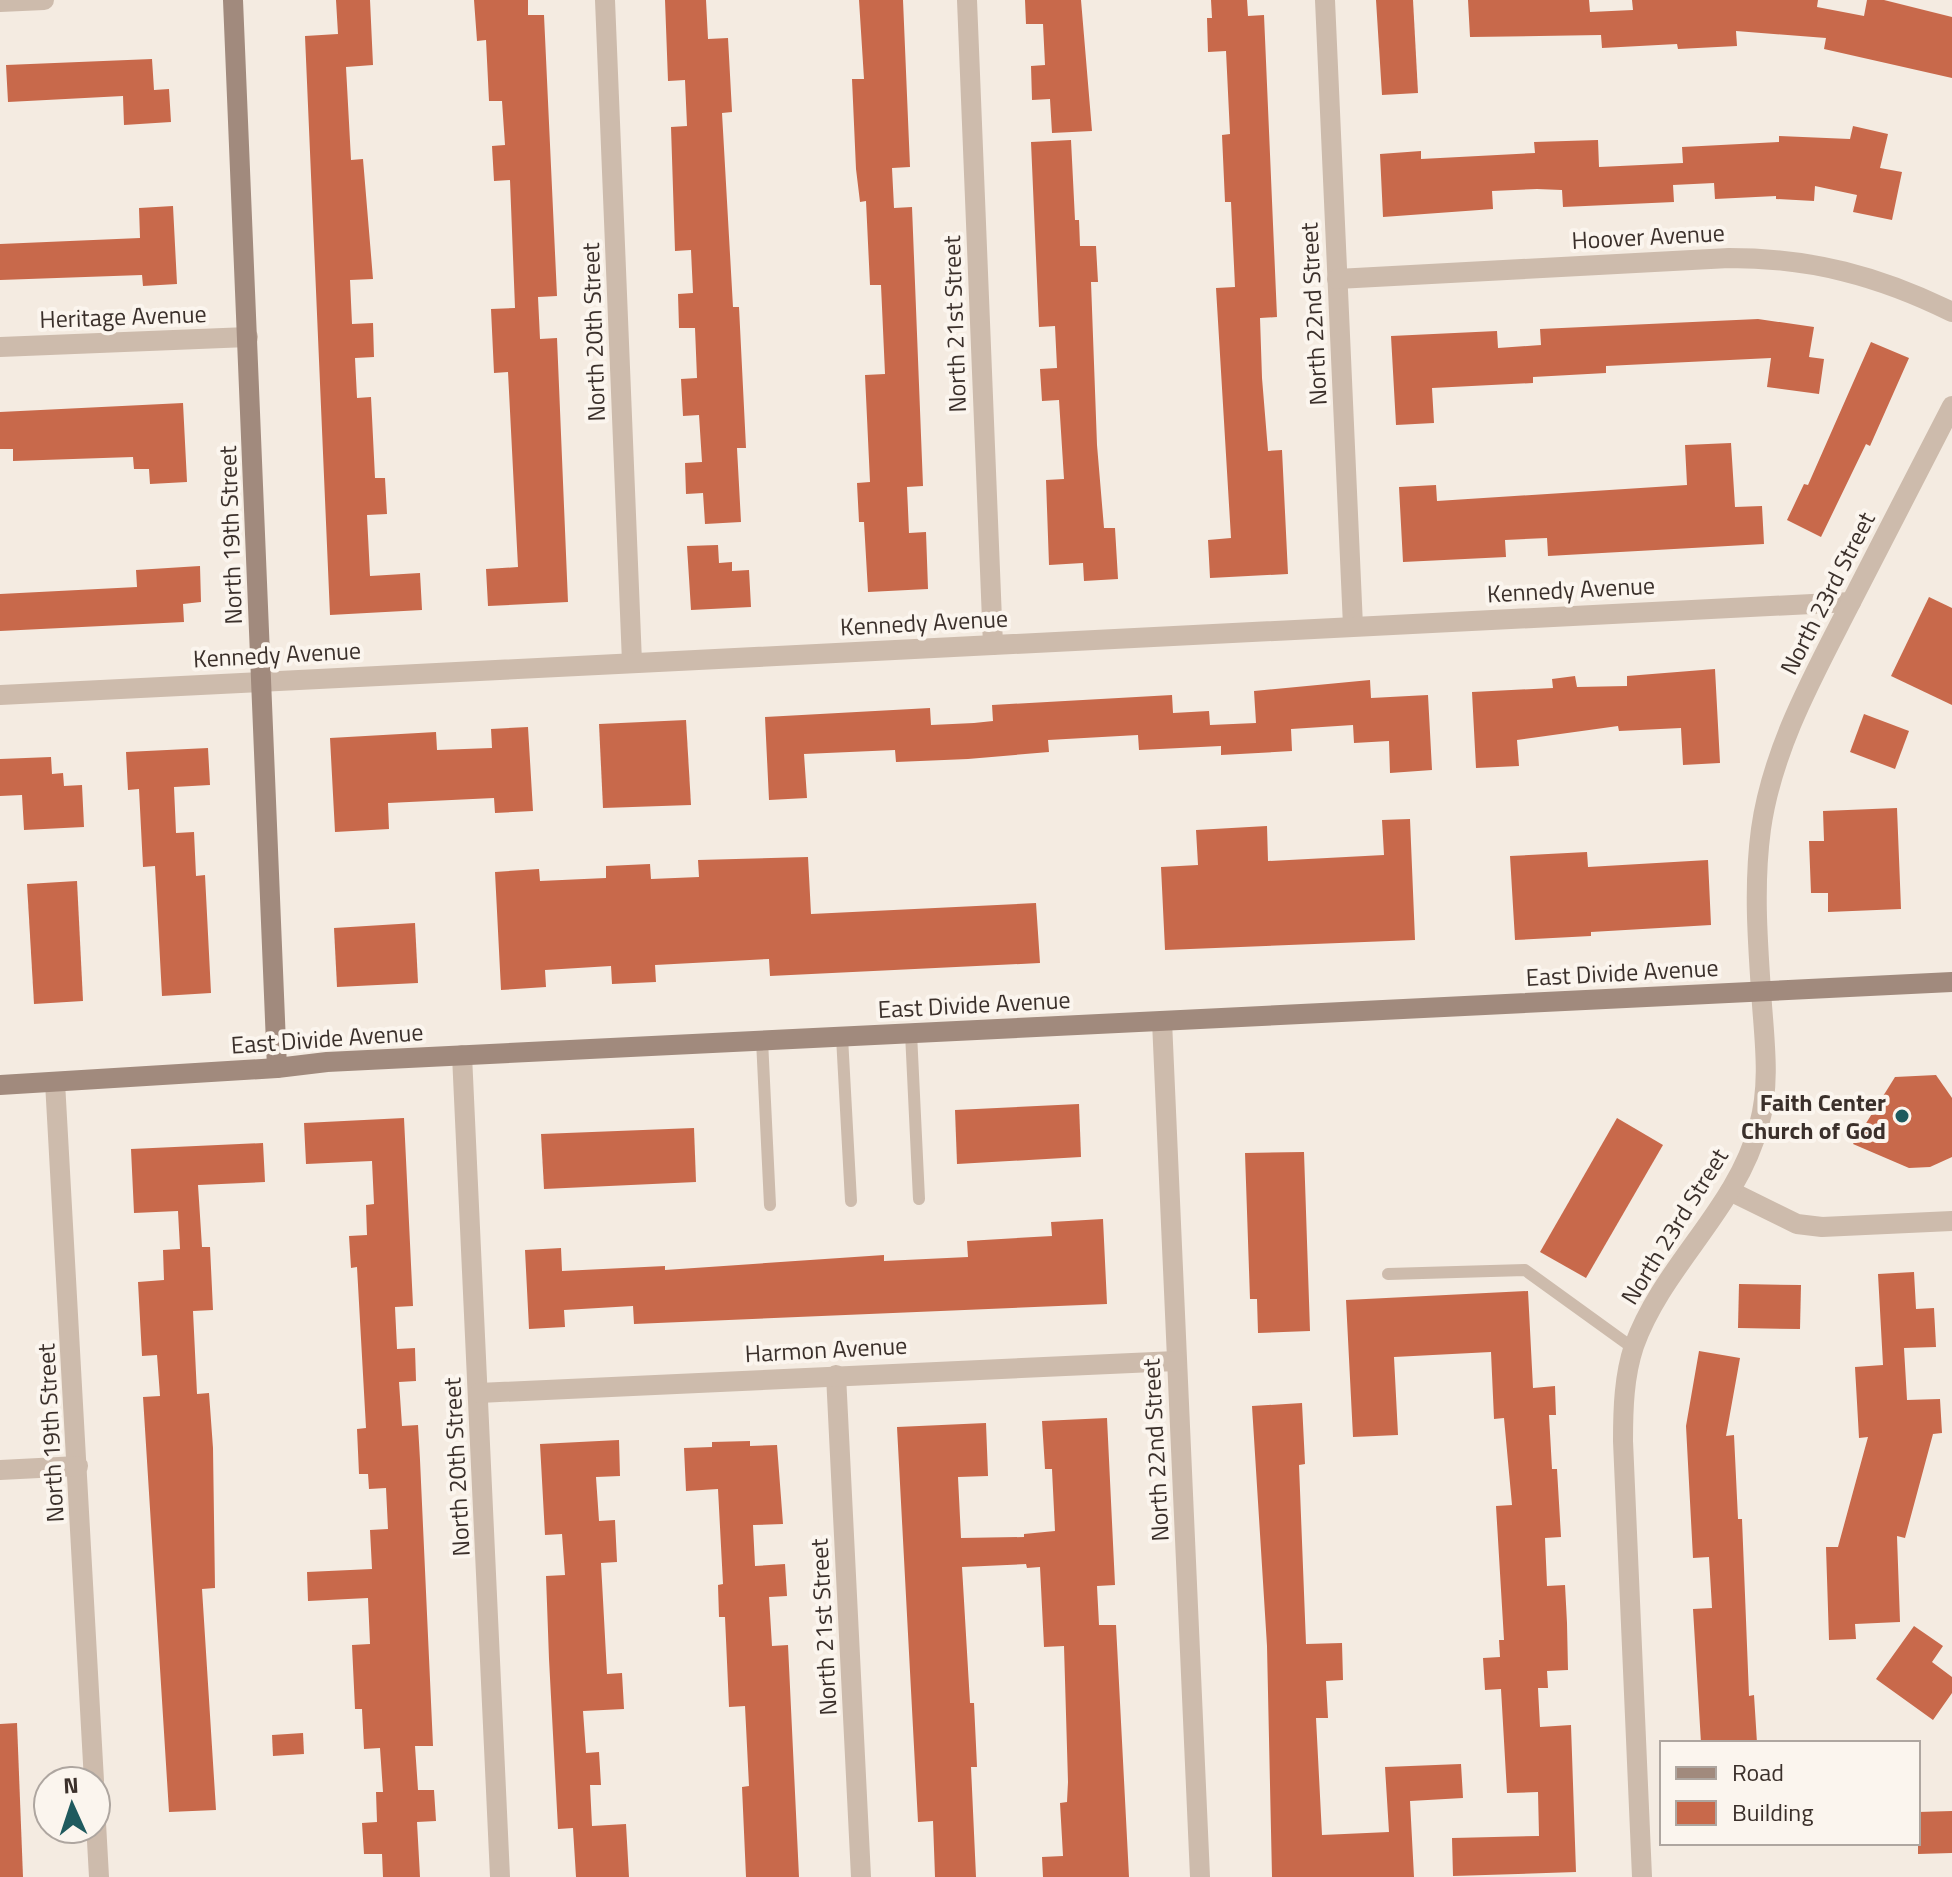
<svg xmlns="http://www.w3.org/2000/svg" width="1952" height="1877" viewBox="0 0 1952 1877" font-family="'Titillium Web',sans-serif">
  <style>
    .building { fill: #c8694b }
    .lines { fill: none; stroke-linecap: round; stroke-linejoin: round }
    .lane { stroke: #cdbbac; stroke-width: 12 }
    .street { stroke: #cdbbac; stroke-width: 20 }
    .secondary { stroke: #a18a7d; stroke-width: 20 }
    .poi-dot { fill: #1f5a5e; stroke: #fbf5ee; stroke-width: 3 }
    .labels { text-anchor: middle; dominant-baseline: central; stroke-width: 8; stroke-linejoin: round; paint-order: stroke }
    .street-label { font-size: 24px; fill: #3b302b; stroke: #fbf5ee }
    .poi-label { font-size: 24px; font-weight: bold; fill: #3b302b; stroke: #fbf5ee; text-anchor: end }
  </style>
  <rect width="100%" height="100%" fill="#f4ebe1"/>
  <!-- building -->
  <g class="building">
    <path d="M336 0H370L373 65 346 67 351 160 363 159 373 279 350 280 352 324 373 323 374 357 355 358 357 398 371 397 375 478H385L387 514 367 515 370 576 420 573 422 610 330 615 305 36 338 34Z"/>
    <path d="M474 0H528V15H544L557 296 538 297 540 339 557 338 568 602 488 606 486 569 518 567 508 372 494 373 491 309 515 308 510 180 494 181 492 146 505 145 502 101H489L486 40 477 41Z"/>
    <path d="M665 0H706L708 39 728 38 732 112 722 113 733 307H739L746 448H737L741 522 705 524 703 493 686 494 685 463 702 462 699 415 683 416 681 379 697 378 695 328H679L678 294 693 293 691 250 675 251 671 127 687 126 685 80 668 81Z"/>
    <path d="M859 0H903L910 167 892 168 894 208 912 207 923 486 907 487 909 533 926 532 928 589 868 592 864 522H859L857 483 870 482 865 375 885 374 881 285H870L866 201 860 202 856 169 852 79H864Z"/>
    <path d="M1025 0H1081L1092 131 1052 133 1050 99 1032 100 1031 66 1045 65 1043 24H1026Z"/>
    <path d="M1211 0H1247L1248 16 1264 15 1277 317 1260 318 1262 378 1268 451 1282 450 1288 574 1210 578 1208 540 1231 538 1216 288 1235 287 1231 202H1225L1222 135 1230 134 1226 51 1208 52 1207 18H1212Z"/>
    <path d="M1376 0H1413L1418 93 1382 95Z"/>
    <path d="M1468 0H1589L1590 12 1633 10 1632 0H1818L1817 7 1864 16 1867 0H1884L1952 17V78L1824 49 1826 38 1736 31 1737 46 1678 49 1677 44 1602 48 1601 35 1470 37Z"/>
    <path d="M152 59 154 90 169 89 171 122 124 125 123 96 8 102 6 65Z"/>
    <path d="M1853 126 1888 134 1880 168 1902 172 1892 220 1853 212 1857 195 1815 186 1814 201 1776 199V196L1715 199 1714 183 1673 185 1674 202 1563 207 1562 190 1537 189 1492 191 1493 209 1383 217 1380 154 1421 151V159L1535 153 1534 142 1598 140 1599 167 1683 163 1682 147 1779 142V136L1850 139Z"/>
    <path d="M1071 140 1075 220H1079L1080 246H1096L1098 282H1091L1097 445 1104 528H1115L1118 579 1084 581 1083 563 1049 565 1046 480 1064 479 1059 400 1042 401 1040 369 1057 368 1055 326 1039 327 1031 142Z"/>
    <path d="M173 206 177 284 143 286 142 275 0 280V244L140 238 139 208Z"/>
    <path d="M1758 319 1814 327 1809 357 1824 359 1819 394 1767 387 1771 358 1606 366V373L1533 377V383L1432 388 1434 423 1396 425 1391 336 1497 331 1498 348 1541 345 1540 329Z"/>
    <path d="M1871 342 1909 358 1870 446 1866 444 1821 537 1787 520 1804 484 1808 485Z"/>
    <path d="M183 403 187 482 150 484 149 469H134L133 457 13 461V449H0V412Z"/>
    <path d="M1731 443 1735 507 1762 506 1764 544 1548 556 1547 538 1505 540 1506 557 1403 562 1399 487 1436 485 1437 501 1687 485 1685 445Z"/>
    <path d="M718 545 719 563 732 562V571L749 570 751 607 691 610 687 546Z"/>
    <path d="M200 566 201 602 183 604 184 622 0 631V594L137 587 136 570Z"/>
    <path d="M1929 597 1952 608V705L1891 676Z"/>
    <path d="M1715 669 1720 763 1683 765 1681 728 1619 731 1618 726 1517 740 1519 766 1476 768 1472 692 1553 688 1552 679 1575 676 1577 687 1627 686V676Z"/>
    <path d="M1370 680 1371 698 1428 695 1432 770 1390 773 1389 741 1354 743 1353 725 1291 729 1292 751 1221 755V746L1139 750 1138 735 1048 740 1049 752 968 759 896 762 895 750 804 754 807 798 769 800 765 717 930 708 931 725 974 723 993 721 992 705 1172 695 1173 713 1209 711 1210 725 1256 723 1254 691Z"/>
    <path d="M1864 714 1909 731 1895 769 1850 752Z"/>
    <path d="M686 720 691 805 603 808 599 724Z"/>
    <path d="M528 727 533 811 495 813 494 798 388 803 389 829 335 832 330 738 436 732 437 750 492 748 491 729Z"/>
    <path d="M208 748 210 785 174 787 176 833 194 832 196 876 205 875 211 993 162 996 155 866 143 867 139 789 128 790 126 752Z"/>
    <path d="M51 757 52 774 63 773 64 786 82 785 84 827 24 830 22 795 0 796V759Z"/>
    <path d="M1897 808 1901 909 1828 912V893H1811L1809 841H1824L1823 811Z"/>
    <path d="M1410 819 1415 940 1165 950 1161 867 1198 865 1196 830 1267 826 1268 861 1384 855 1382 820Z"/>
    <path d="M1587 852 1588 867 1708 860 1711 925 1591 932V936L1515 940 1510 856Z"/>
    <path d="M808 857 811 914 1036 903 1040 963 770 976 769 959 655 965 656 982 612 984 611 966 545 970 546 987 501 990 495 872 539 869 540 881 606 878V866L650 864 651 879 699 877 698 860Z"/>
    <path d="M77 881 83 1001 34 1004 27 884Z"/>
    <path d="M415 923 418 983 337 987 334 928Z"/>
    <path d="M1936 1075 1952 1098V1157L1930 1167 1909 1168 1853 1144 1895 1077Z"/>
    <path d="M1079 1104 1081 1157 957 1164 955 1110Z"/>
    <path d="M404 1118 413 1306 395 1307 397 1349 415 1348 416 1381 399 1382 402 1426 418 1425 420 1460 433 1746H415L418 1790H434L436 1821 417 1822 420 1877H383L382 1854H364L362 1823 377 1822 376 1792H383L380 1748 364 1749 362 1709H355L352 1645 370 1644 368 1598 308 1601 307 1572 372 1569 370 1530 388 1529 386 1488 369 1489 368 1474H359L357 1429 366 1428 357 1267 351 1268 349 1236 367 1235 366 1205 374 1204 372 1161 306 1164 304 1123Z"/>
    <path d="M1617 1118 1663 1145 1586 1278 1540 1252Z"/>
    <path d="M694 1128 696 1182 544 1189 541 1134Z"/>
    <path d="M263 1143 265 1182 198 1185 202 1247H210L213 1310 193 1311 197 1394 209 1393 213 1448 215 1588 202 1589 216 1810 169 1812 143 1397 160 1396 157 1355 142 1356 138 1282 164 1280 163 1250 180 1249 178 1211 134 1213 131 1149Z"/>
    <path d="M1304 1152 1310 1331 1258 1333 1257 1299H1250L1245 1153Z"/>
    <path d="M1103 1219 1107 1304 634 1324 633 1306 564 1310 565 1327 529 1329 525 1250 561 1248 562 1271 665 1266V1270L884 1255V1261L968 1257 967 1241 1052 1236 1051 1222Z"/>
    <path d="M1914 1272 1916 1309 1934 1308 1936 1347 1904 1348 1907 1400 1940 1399 1942 1433 1933 1434 1905 1538 1897 1536 1900 1622 1855 1624 1856 1639 1829 1640 1826 1547H1838L1868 1437 1859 1438 1855 1367 1883 1365 1878 1274Z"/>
    <path d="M1739 1284 1801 1285 1800 1329 1738 1328Z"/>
    <path d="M1528 1291 1533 1388 1555 1386 1556 1415H1549L1552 1469H1557L1561 1537 1545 1538 1547 1586 1565 1585 1567 1623 1568 1670 1547 1671 1548 1688H1538L1540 1727 1571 1725 1576 1872 1453 1876 1452 1838 1539 1836 1538 1792 1507 1793 1501 1689 1485 1690 1483 1658 1500 1657 1499 1640H1504L1496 1506 1512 1505 1504 1418 1494 1419 1491 1352 1394 1357 1398 1435 1353 1437 1346 1300Z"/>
    <path d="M1699 1351 1740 1358 1726 1436 1734 1435 1738 1519H1742L1749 1696 1754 1695 1757 1743H1701L1693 1609 1712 1608 1709 1557 1693 1558 1686 1426Z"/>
    <path d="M1302 1403 1305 1464 1299 1465 1306 1644 1342 1643 1343 1680 1326 1681 1328 1718H1316L1322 1835 1389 1832 1385 1767 1461 1764 1463 1798 1410 1801 1414 1877H1272L1267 1646 1252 1406Z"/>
    <path d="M1107 1418 1115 1585 1097 1586 1099 1625H1116L1129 1877H1043L1042 1857 1063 1856 1060 1803 1067 1802 1068 1782 1064 1646 1044 1647 1040 1567 1027 1568 1026 1564 962 1567 970 1703H974L977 1767H971L976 1877H935L933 1821 918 1822 897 1427 986 1423 988 1476 958 1477 961 1538 1024 1537V1534L1055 1531 1052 1469H1045L1042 1421Z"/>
    <path d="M619 1440 620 1476 596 1477 599 1521 615 1520 617 1562 601 1563 607 1674 622 1673 624 1709 583 1711 586 1753 599 1752 601 1785H590L592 1826 626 1824 629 1877H576L573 1828 558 1829 549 1659 546 1576 565 1575 562 1534 545 1535 540 1444Z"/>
    <path d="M750 1441V1446L777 1445 783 1524 753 1525 755 1566 785 1564 787 1596 769 1597 772 1646 788 1645 799 1877H746L742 1787 749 1786 745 1706 729 1707 725 1617H719L718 1585 723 1584 718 1489 686 1491 684 1448 712 1447V1442Z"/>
    <path d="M1914 1626 1943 1646 1932 1662 1952 1677V1693L1933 1720 1876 1679Z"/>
    <path d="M17 1723 23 1877H0V1724Z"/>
    <path d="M303 1733 304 1754 273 1756 272 1735Z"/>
    <path d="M1952 1811V1853L1918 1854V1812Z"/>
  </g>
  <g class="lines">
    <!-- lane -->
    <g class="lane">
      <path d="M911 1033 919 1199"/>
      <path d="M842 1037 851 1201"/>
      <path d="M762 1040 770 1205"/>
      <path d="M1388 1274 1525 1270 1633 1348"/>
    </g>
    <!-- street -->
    <g class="street">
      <path d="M605 0 632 662"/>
      <path d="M967 0 993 645"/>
      <path d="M1325 0 1353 626"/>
      <path d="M0 2 44 0"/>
      <path d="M1337 279 1729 258C1811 258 1879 276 1952 312"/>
      <path d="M0 347 248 337"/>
      <path d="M0 695 1851 602"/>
      <path d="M1162 1021 1200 1877"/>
      <path d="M462 1055 500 1877"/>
      <path d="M55 1082 94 1781"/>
      <path d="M1730 1191 1797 1224 1822 1227 1952 1221"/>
      <path d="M836 1375 861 1877"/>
      <path d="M479 1393 1176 1361"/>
      <path d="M0 1470 78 1466"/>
      <path d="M96 1823 99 1877"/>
      <path d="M1642 1877 1623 1441C1623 1409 1624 1376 1634 1346 1663 1265 1737 1209 1759 1125 1770 1086 1765 1045 1762 1005 1758 946 1753 888 1761 829 1772 751 1811 680 1847 610 1882 542 1917 474 1952 406"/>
    </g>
    <!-- secondary -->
    <g class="secondary">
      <path d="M233 0 277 1068"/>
      <path d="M0 1085 277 1068 327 1062 1952 982"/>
    </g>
  </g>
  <!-- markers -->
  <circle class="poi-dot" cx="1902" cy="1116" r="8"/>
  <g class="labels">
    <!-- street labels -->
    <g class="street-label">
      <text transform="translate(1648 236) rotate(-3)">Hoover Avenue</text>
      <text transform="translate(1313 314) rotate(-93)">North 22nd Street</text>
      <text transform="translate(123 316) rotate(-2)">Heritage Avenue</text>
      <text transform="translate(954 324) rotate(-92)">North 21st Street</text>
      <text transform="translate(593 332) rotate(-92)">North 20th Street</text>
      <text transform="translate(230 535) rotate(-92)">North 19th Street</text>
      <text transform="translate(1571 589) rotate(-3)">Kennedy Avenue</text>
      <text transform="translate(1827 593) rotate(-63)">North 23rd Street</text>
      <text transform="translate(924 622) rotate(-3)">Kennedy Avenue</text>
      <text transform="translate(277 654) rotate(-3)">Kennedy Avenue</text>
      <text transform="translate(1622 972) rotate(-3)">East Divide Avenue</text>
      <text transform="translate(974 1004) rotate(-3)">East Divide Avenue</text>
      <text transform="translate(327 1038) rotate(-4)">East Divide Avenue</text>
      <text transform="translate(1674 1226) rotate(-58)">North 23rd Street</text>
      <text transform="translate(826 1349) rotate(-3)">Harmon Avenue</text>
      <text transform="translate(50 1433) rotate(-93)">North 19th Street</text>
      <text transform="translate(1155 1450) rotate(-93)">North 22nd Street</text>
      <text transform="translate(456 1467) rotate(-93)">North 20th Street</text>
      <text transform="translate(823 1627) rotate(-93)">North 21st Street</text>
    </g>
    <!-- poi labels -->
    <g class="poi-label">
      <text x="1886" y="1102">Faith Center<tspan x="1886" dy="28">Church of God</tspan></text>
    </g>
  </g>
  <!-- legend -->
  <rect x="1660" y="1741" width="260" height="104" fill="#fbf5ee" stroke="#aea6a0" stroke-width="2"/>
  <rect x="1676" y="1767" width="40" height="12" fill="#a18a7d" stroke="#aea6a0" stroke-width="2"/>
  <text x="1732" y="1781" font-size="24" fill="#3b302b">Road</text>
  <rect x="1676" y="1801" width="40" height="24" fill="#c8694b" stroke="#aea6a0" stroke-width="2"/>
  <text x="1732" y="1821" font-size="24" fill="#3b302b">Building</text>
  <!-- north arrow -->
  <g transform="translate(72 1805) rotate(357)"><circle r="38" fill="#fbf5ee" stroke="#aea6a0" stroke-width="2"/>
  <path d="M0-6L14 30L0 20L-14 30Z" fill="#1f5a5e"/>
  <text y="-12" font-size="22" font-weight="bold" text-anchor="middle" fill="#3b302b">N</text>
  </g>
</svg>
